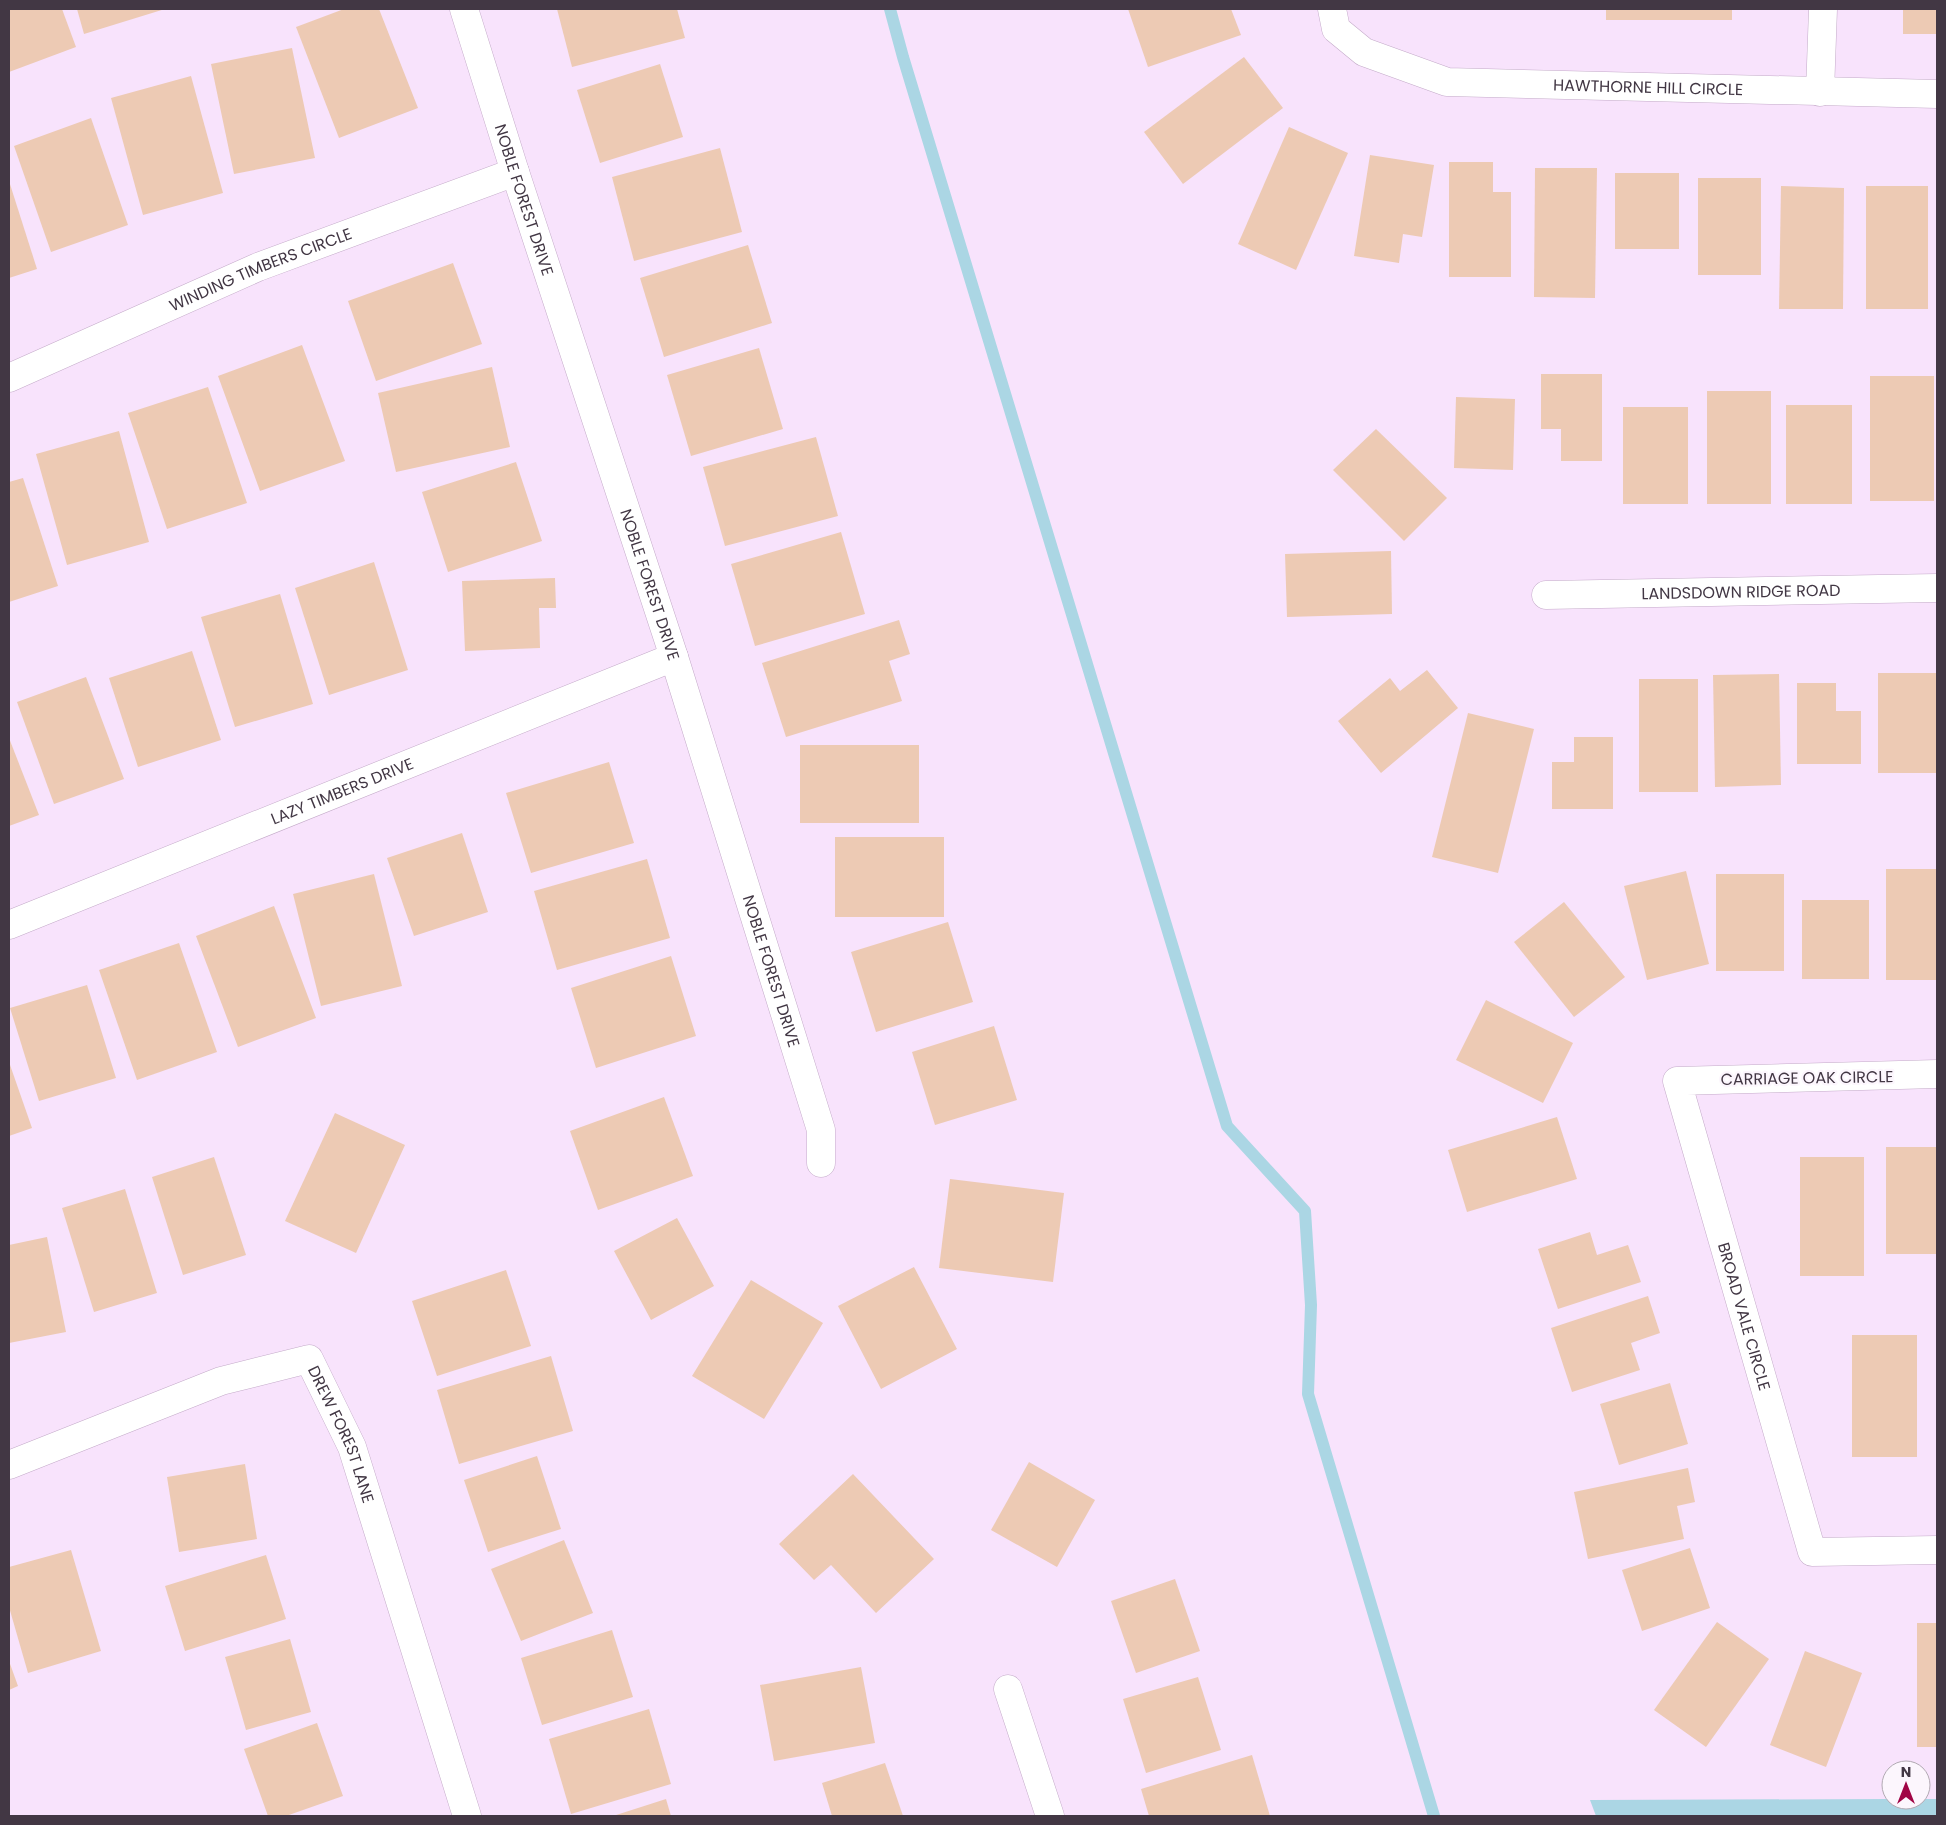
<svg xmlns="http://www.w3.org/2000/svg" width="1946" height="1825" viewBox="0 0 1946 1825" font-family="Poppins,sans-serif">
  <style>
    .water { fill: #abd6e4 }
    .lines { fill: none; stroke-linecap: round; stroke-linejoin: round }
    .stream { stroke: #abd6e4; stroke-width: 12 }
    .building { fill: #edcab4 }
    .minor-casing { stroke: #c4abc9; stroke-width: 29 }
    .minor { stroke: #fff; stroke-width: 28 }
    .labels { text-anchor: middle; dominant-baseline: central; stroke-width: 4.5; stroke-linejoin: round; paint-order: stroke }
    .street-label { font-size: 16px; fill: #423744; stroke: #fcf6fd }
  </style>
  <rect width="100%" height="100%" fill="#f8e3fc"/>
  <!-- water -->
  <path class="water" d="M1891 1799H1937V1816H1596L1590 1800Z"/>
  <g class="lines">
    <!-- stream -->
    <path class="stream" d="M890 9 903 57 1227 1126 1305 1211 1311 1305 1308 1394 1434 1816"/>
  </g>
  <!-- building -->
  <g class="building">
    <path d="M9 9H62L76 47 9 72Z"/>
    <path d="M77 9H165L84 34Z"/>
    <path d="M344 9H379L418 108 339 138 296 27Z"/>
    <path d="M557 9H677L685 38 572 67Z"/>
    <path d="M1128 9H1231L1241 35 1148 67Z"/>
    <rect x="1606" y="9" width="126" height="11"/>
    <rect x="1903" y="9" width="34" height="25"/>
    <path d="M292 48 315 158 234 174 211 64Z"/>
    <path d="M1244 57 1283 108 1183 184 1144 132Z"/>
    <path d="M660 64 683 137 600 163 577 90Z"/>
    <path d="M191 76 223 193 143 215 111 98Z"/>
    <path d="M91 118 128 225 51 252 14 146Z"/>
    <path d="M1289 127 1348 153 1296 270 1238 244Z"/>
    <path d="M720 148 742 232 634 261 612 177Z"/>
    <path d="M1370 155 1434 165 1422 237 1403 234 1399 263 1354 256Z"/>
    <path d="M1449 162H1493V192H1511V277H1449Z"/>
    <path d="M1535 168H1597L1595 298 1534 297Z"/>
    <rect x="1615" y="173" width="64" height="76"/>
    <rect x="1698" y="178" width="63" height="97"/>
    <path d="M9 181 37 269 9 278Z"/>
    <path d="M1781 186 1844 188 1843 309H1779Z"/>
    <rect x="1866" y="186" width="62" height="123"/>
    <path d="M748 245 772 323 664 357 640 278Z"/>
    <path d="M453 263 482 344 376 381 348 301Z"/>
    <path d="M302 345 345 461 260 491 218 376Z"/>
    <path d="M759 348 783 429 691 456 667 375Z"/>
    <path d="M492 367 510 447 396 472 378 393Z"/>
    <path d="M1541 374H1602V461H1561V429H1541Z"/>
    <rect x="1870" y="376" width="64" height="125"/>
    <path d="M208 387 247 503 167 529 128 413Z"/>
    <rect x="1707" y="391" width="64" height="113"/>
    <path d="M1456 397 1515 399 1513 470 1454 468Z"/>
    <rect x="1786" y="405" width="66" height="99"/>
    <rect x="1623" y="407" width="65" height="97"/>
    <path d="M1376 429 1447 498 1404 541 1333 470Z"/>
    <path d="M119 431 149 542 67 565 36 454Z"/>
    <path d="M816 437 838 516 725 546 703 467Z"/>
    <path d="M516 462 542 541 448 572 422 492Z"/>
    <path d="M23 478 58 586 9 602V482Z"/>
    <path d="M841 532 865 614 755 646 731 564Z"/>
    <path d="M1391 551 1392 614 1287 617 1285 554Z"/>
    <path d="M374 562 408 670 329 695 295 588Z"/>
    <path d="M555 578 556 608H539L540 648 465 651 462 581Z"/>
    <path d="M280 594 313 704 235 727 201 617Z"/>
    <path d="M899 620 910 654 889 661 902 701 786 737 762 663Z"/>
    <path d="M192 651 221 740 138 767 109 678Z"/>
    <path d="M1427 670 1458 708 1381 773 1338 721 1390 678 1400 691Z"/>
    <rect x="1878" y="673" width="59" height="100"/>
    <path d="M1779 674 1781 785 1715 787 1713 675Z"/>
    <path d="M86 677 124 779 54 804 17 702Z"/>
    <rect x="1639" y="679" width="59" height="113"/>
    <path d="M1797 683H1836V711H1861V764H1797Z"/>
    <path d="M1468 713 1534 729 1498 873 1432 857Z"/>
    <path d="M1574 737H1613V809H1552V762H1574Z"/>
    <path d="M9 738 39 815 9 826Z"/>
    <rect x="800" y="745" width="119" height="78"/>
    <path d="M609 762 634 843 531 873 506 793Z"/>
    <path d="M462 833 488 912 414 936 387 858Z"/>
    <rect x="835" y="837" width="109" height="80"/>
    <path d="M647 859 670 938 557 970 534 891Z"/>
    <rect x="1886" y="869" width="51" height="111"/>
    <path d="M1686 871 1709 964 1647 980 1624 886Z"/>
    <path d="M374 874 402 986 321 1006 293 894Z"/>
    <rect x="1716" y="874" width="68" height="97"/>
    <rect x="1802" y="900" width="67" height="79"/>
    <path d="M1564 902 1625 977 1574 1017 1514 942Z"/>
    <path d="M274 906 316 1018 238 1047 196 936Z"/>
    <path d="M948 922 973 1002 876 1032 851 952Z"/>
    <path d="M179 943 217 1052 137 1080 99 970Z"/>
    <path d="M671 956 696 1036 596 1068 571 988Z"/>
    <path d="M87 985 116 1078 39 1101 10 1008Z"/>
    <path d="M1486 1000 1573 1043 1543 1103 1456 1060Z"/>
    <path d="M994 1026 1017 1100 935 1125 912 1052Z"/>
    <path d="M9 1062 32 1128 9 1136Z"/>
    <path d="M664 1097 693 1176 598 1210 570 1131Z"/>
    <path d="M335 1113 405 1145 356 1253 285 1221Z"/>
    <path d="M1557 1117 1577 1179 1467 1212 1448 1150Z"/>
    <rect x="1886" y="1147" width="51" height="107"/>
    <path d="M214 1157 246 1255 183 1275 152 1177Z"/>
    <rect x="1800" y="1157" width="64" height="119"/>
    <path d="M950 1179 1064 1193 1053 1282 939 1268Z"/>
    <path d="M125 1189 157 1293 94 1312 62 1208Z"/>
    <path d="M677 1218 714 1286 651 1320 614 1251Z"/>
    <path d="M1590 1232 1597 1255 1628 1245 1641 1282 1558 1309 1538 1249Z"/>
    <path d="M47 1237 66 1332 9 1343V1245Z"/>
    <path d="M914 1267 957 1349 881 1389 838 1306Z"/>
    <path d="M506 1270 531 1346 437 1376 412 1301Z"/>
    <path d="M751 1280 823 1323 764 1419 692 1376Z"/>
    <path d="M1648 1296 1660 1333 1631 1343 1640 1370 1572 1392 1551 1328Z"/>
    <rect x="1852" y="1335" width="65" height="122"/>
    <path d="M551 1356 573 1431 459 1464 437 1390Z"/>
    <path d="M1670 1383 1688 1444 1619 1465 1600 1404Z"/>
    <path d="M537 1456 561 1529 488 1552 464 1480Z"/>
    <path d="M1029 1462 1095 1500 1057 1567 991 1530Z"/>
    <path d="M245 1464 257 1539 179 1552 167 1477Z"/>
    <path d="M1688 1468 1695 1502 1677 1506 1684 1539 1588 1559 1574 1492Z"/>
    <path d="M853 1474 934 1559 876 1613 831 1565 814 1580 779 1544Z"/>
    <path d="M564 1540 593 1613 521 1641 491 1569Z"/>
    <path d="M1690 1548 1710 1608 1642 1631 1622 1570Z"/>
    <path d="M71 1550 101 1651 28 1673 9 1607V1567Z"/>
    <path d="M266 1555 286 1619 185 1651 165 1586Z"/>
    <path d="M1175 1579 1200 1651 1136 1673 1111 1601Z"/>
    <path d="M1717 1622 1769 1659 1706 1747 1654 1710Z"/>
    <rect x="1917" y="1623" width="20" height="124"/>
    <path d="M612 1630 633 1697 542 1725 521 1658Z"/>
    <path d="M290 1639 311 1712 246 1730 225 1657Z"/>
    <path d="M1805 1651 1862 1673 1826 1767 1770 1745Z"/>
    <path d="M9 1661 18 1686 9 1690Z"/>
    <path d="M861 1667 875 1743 774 1761 760 1685Z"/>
    <path d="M1198 1677 1221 1750 1146 1773 1123 1699Z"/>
    <path d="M649 1709 671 1784 571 1814 549 1739Z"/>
    <path d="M317 1723 343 1796 286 1816H268L244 1749Z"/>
    <path d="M1252 1755 1270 1816H1149L1141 1789Z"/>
    <path d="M885 1763 903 1816H832L822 1783Z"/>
    <path d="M666 1799 671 1816H613Z"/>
  </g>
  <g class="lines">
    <defs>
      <g id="minor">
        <path id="s1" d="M464 9 515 172 674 657 821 1130V1163"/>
        <path id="s2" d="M1332 9 1336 29 1364 52 1447 82 1937 94"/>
        <path d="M1820 92 1823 9"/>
        <path id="s3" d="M9 378 258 267 515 172"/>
        <path id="s4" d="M1546 595 1937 588"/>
        <path id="s5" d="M9 925 674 657"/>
        <path id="s6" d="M1937 1074 1677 1081 1812 1552 1937 1550"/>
        <path id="s7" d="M9 1465 221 1381 309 1359 352 1447 467 1816"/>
        <path d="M1008 1689 1050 1816"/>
      </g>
    </defs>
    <!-- minor casing -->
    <use href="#minor" class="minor-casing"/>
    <!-- minor -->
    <use href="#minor" class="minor"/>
  </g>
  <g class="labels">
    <!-- street labels -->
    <g class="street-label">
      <text stroke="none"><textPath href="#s2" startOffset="346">HAWTHORNE HILL CIRCLE</textPath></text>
      <text stroke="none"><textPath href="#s1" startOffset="200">NOBLE FOREST DRIVE</textPath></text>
      <text stroke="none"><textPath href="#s3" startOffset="274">WINDING TIMBERS CIRCLE</textPath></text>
      <text stroke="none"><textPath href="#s1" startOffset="605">NOBLE FOREST DRIVE</textPath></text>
      <text stroke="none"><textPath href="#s4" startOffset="195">LANDSDOWN RIDGE ROAD</textPath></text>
      <text stroke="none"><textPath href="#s5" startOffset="359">LAZY TIMBERS DRIVE</textPath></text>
      <text stroke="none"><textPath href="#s1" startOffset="1010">NOBLE FOREST DRIVE</textPath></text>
      <text transform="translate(1807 1078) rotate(-1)">CARRIAGE OAK CIRCLE</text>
      <text stroke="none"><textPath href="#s6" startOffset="505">BROAD VALE CIRCLE</textPath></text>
      <text stroke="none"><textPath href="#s7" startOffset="401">DREW FOREST LANE</textPath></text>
    </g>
  </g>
  <!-- border -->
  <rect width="1946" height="1825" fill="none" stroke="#423744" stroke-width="20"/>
  <!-- north arrow -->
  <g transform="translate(1906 1785)"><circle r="24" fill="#fcf6fd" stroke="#b2aab3"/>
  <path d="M0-4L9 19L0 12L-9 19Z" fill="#a00445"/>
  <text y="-8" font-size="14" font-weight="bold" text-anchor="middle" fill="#423744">N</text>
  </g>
</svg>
